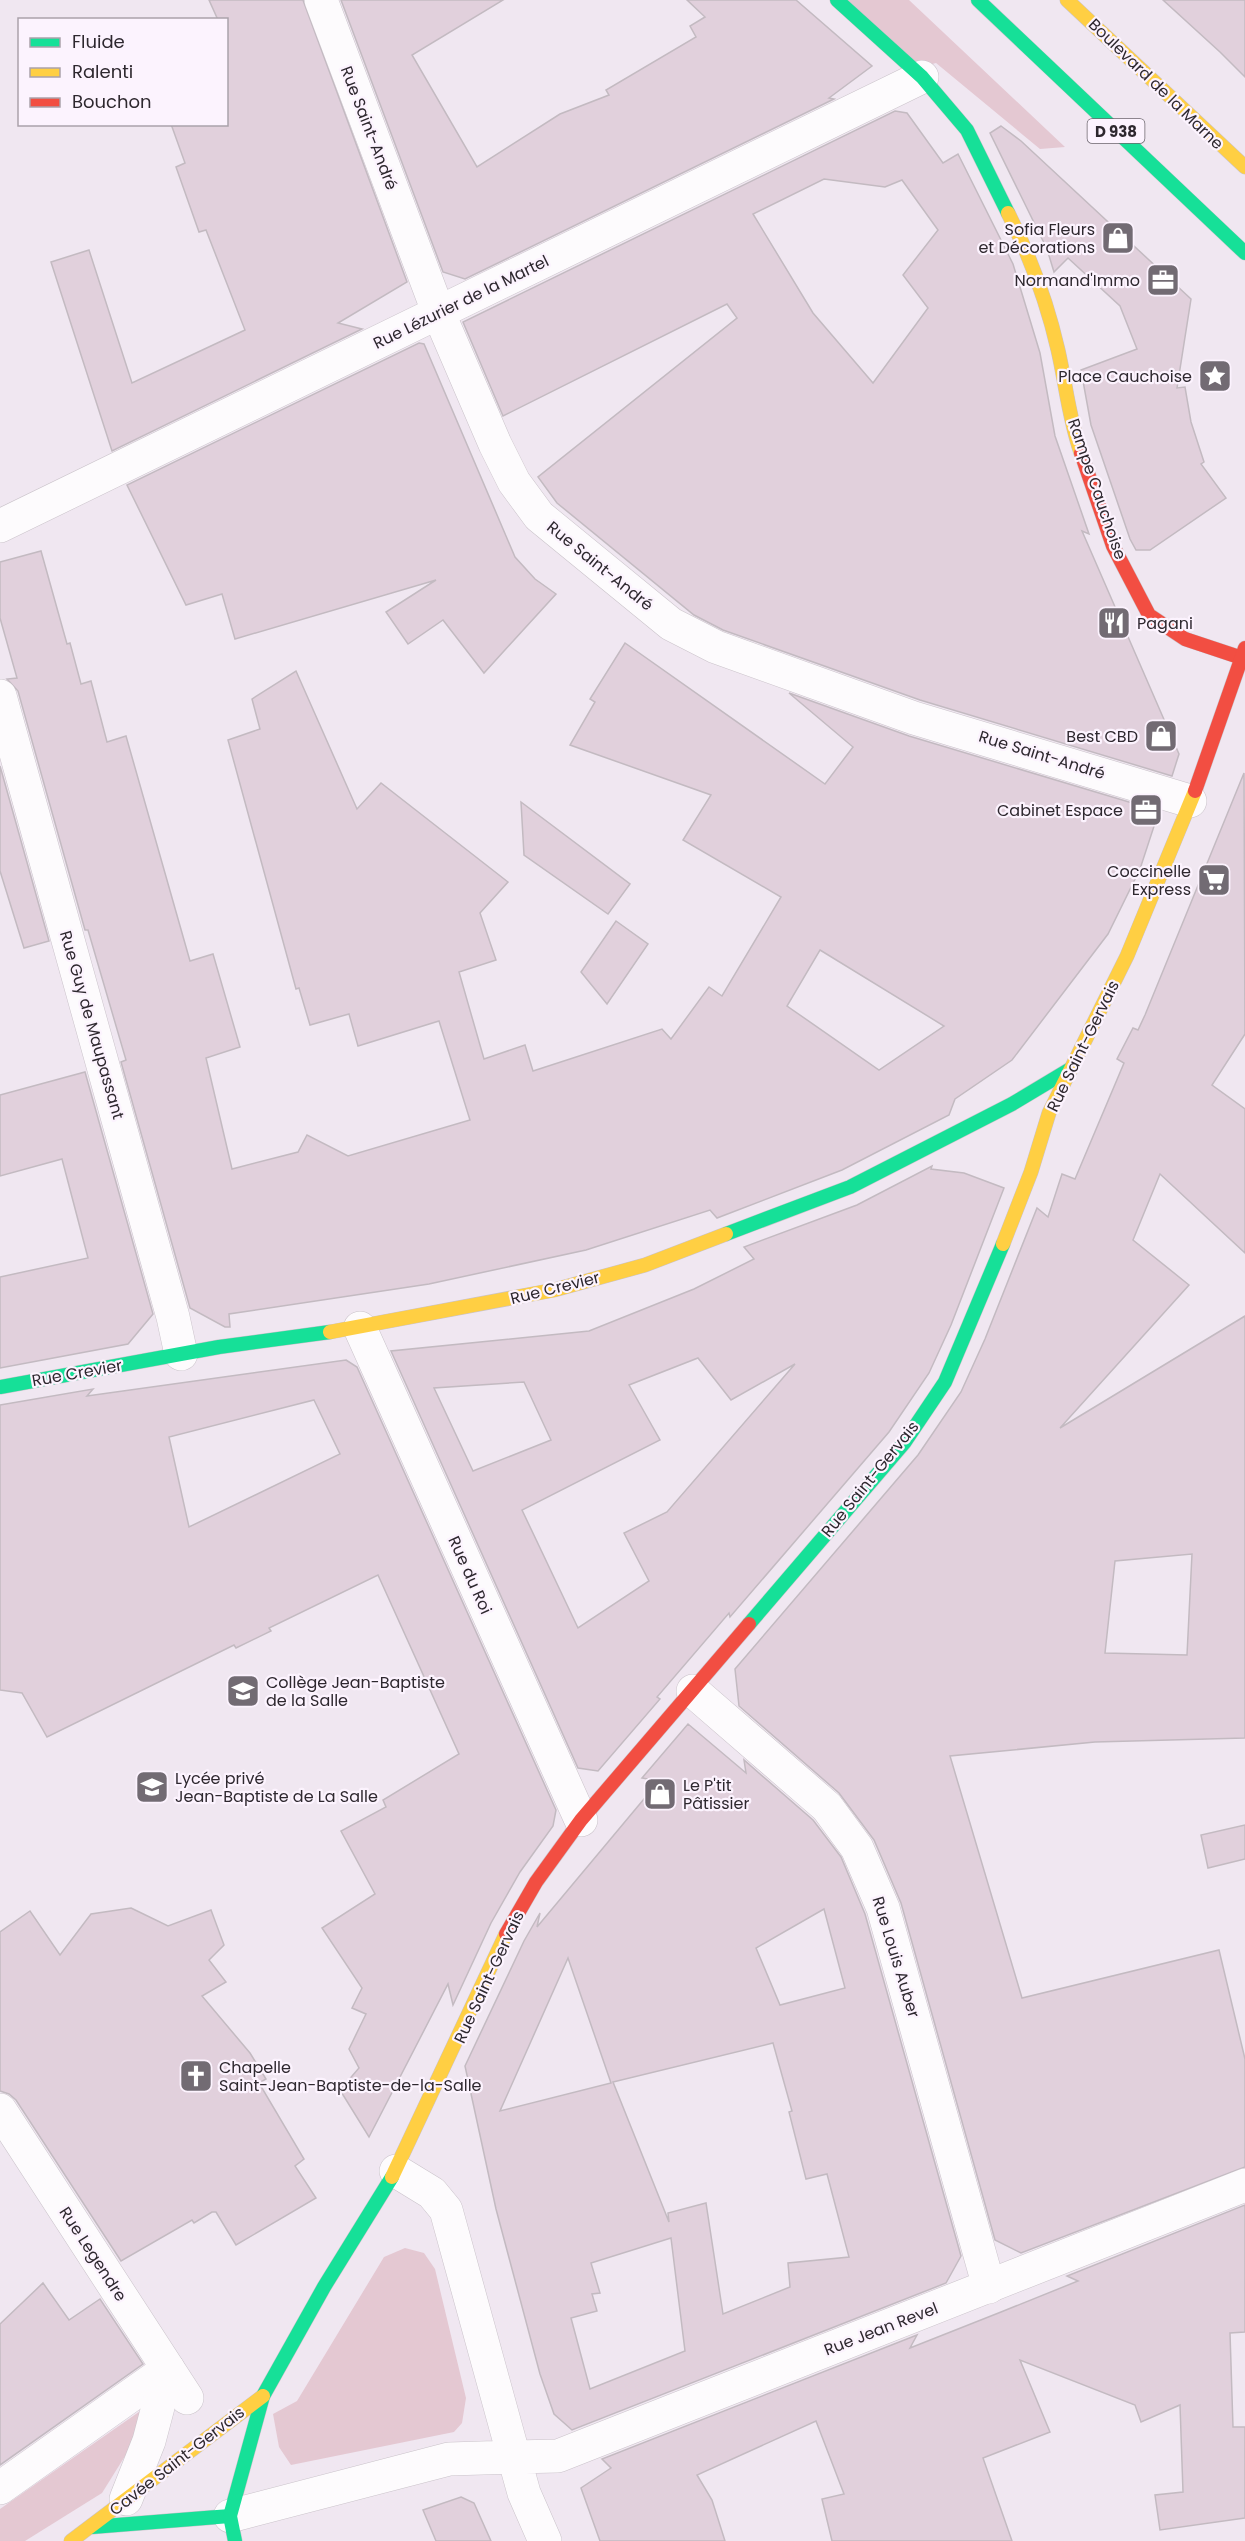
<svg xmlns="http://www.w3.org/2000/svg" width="1245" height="2541" viewBox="0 0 1245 2541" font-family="Poppins,sans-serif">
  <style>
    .green { fill: #e4c8d2 }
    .building { fill: #e1d0dc; stroke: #c3bac1; stroke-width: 1.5; fill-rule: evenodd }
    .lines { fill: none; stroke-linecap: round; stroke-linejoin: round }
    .street-casing { stroke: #cac3ca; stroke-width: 34 }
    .fast-casing { stroke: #cac3ca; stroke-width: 15 }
    .slow-casing { stroke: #cac3ca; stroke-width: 15 }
    .jam-casing { stroke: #cac3ca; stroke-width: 15 }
    .street { stroke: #fdfbfd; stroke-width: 33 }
    .fast { stroke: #16e098; stroke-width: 14 }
    .slow { stroke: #ffcf43; stroke-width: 14 }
    .jam { stroke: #f24e42; stroke-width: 14 }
    .labels { text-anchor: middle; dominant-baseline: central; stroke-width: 4.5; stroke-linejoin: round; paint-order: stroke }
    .shield { fill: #fcf3fe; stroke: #6c656d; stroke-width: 1.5 }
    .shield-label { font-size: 15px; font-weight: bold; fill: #2e282f }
    .street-label { font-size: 16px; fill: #2e282f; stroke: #fcf3fe }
    .poi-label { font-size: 16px; fill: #2e282f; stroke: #fcf3fe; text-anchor: end }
  </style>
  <rect width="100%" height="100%" fill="#f0e7f1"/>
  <!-- green -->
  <g class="green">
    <path d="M837 0H909L1065 147 1040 149 936 63 914 69Z"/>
    <path d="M405 2248 424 2253 435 2269 466 2398 462 2423 454 2432 291 2465 279 2447 273 2414 297 2401 384 2257Z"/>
    <path d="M146 2407 150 2416 102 2493 25 2541H0V2509Z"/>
  </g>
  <!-- building -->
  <g class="building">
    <path d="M209 0H303L407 282 338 323 362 329 112 451 51 262 89 250 132 383 245 330 206 230 199 232 176 167 185 163 171 124H226V20H218Z"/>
    <path d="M341 0H503L412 55 477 167 560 114 609 95 606 90 696 37 690 26 705 17 687 0H796L872 66 829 98 834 99 465 279 443 272Z"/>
    <path d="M1163 0H1245V77L1220 52Z"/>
    <path d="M895 111 907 113 943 163 958 154 1013 264 1040 353 1055 436 1089 534 1082 531 1179 754 1172 776 920 700 723 630 694 615 557 503 538 477 737 318 727 304 503 416 463 322ZM824 179 885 187 902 180 938 230 903 275 928 308 873 383 813 313 753 214Z"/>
    <path d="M1001 126 1021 141 1191 299 1177 388 1185 387 1191 422 1204 462 1201 464 1226 498 1150 550H1136L1130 539 1091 425 1081 370 1137 349 1120 306 1068 258 1054 272 1047 249 990 133Z"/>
    <path d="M419 343 424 344 515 557 535 579 556 594 484 673 443 620 408 644 386 612 436 580 235 639 222 594 186 605 127 485Z"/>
    <path d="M41 551 67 644 70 643 81 684 91 681 107 742 126 736 190 961 213 954 240 1047 206 1058 232 1169 298 1152 307 1135 348 1156 470 1120 439 1021 358 1046 349 1014 310 1025 299 988 296 989 228 740 260 729 252 699 296 671 357 809 381 783 508 882 480 913 496 960 459 972 484 1059 525 1045 533 1071 662 1029 671 1039 709 987 722 996 781 897 683 840 711 795 570 745 595 702 590 699 625 643 825 784 853 747 789 693 909 736 1159 811 1140 869 1108 934 1012 1060 955 1099 949 1115 842 1170 717 1218 710 1210 586 1250 429 1284 229 1314 230 1327H225L190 1308 121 1062 126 1060 88 930H85L18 691 7 679 17 678 0 618V562ZM820 950 944 1026 879 1070 787 1006Z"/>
    <path d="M0 766 49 941 24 948 0 871Z"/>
    <path d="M1244 773 1245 1034 1212 1085 1245 1109V1253L1160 1174 1133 1240 1189 1285 1060 1428 1245 1316V1738L1095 1742 950 1756 1022 1998 1219 1950 1245 2059V2167L1021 2253 995 2240 901 1903 874 1840 839 1793 739 1706 735 1669 918 1455 961 1392 985 1339 1037 1208 1048 1217 1062 1174 1075 1179 1124 1063 1117 1059 1133 1028 1138 1030 1145 1015ZM1192 1554 1187 1655 1105 1653 1115 1561Z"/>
    <path d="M521 802 630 884 608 914 524 855Z"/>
    <path d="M616 921 648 944 607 1004 581 972Z"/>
    <path d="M85 1072 153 1314 128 1344 0 1368V1277L88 1258 62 1159 0 1176V1095Z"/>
    <path d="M932 1166 931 1169 964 1173 1004 1188 951 1325 929 1373 889 1432 730 1617 729 1613 657 1697 660 1699 598 1771 578 1768 391 1351 589 1331 694 1289 754 1259 744 1247 857 1205ZM698 1358 731 1400 795 1364 667 1512 624 1533 649 1581 578 1628 522 1510 660 1440 629 1385ZM524 1382 551 1440 473 1471 434 1388Z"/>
    <path d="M346 1360 357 1367 556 1810 553 1826 520 1872 491 1923 453 2005 448 1984 369 2137 340 2090 359 2068 349 2049 366 2014 352 2008 362 1988 322 1928 375 1894 341 1831 386 1807 383 1800 459 1754 378 1575 269 1628 271 1631 236 1648 234 1645 47 1737 22 1693 0 1690V1405L93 1389 87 1396ZM314 1400 340 1454 189 1527 169 1437Z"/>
    <path d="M688 1724 746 1773 744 1760 813 1820 841 1857 865 1914 961 2256 946 2283 572 2430 554 2414 540 2374 496 2209 465 2066 524 1941 540 1913 537 1927 659 1781 642 1778ZM824 1909 845 1988 780 2005 756 1948ZM568 1958 611 2083 500 2111ZM773 2043 792 2111 789 2112 806 2179 827 2174 849 2257 788 2263 790 2287 723 2314 706 2203 668 2213 669 2222 613 2082ZM671 2238 685 2351 590 2389 571 2318 597 2311 592 2294 600 2293 591 2263Z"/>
    <path d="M1245 1825V1859L1208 1868 1201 1835Z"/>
    <path d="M131 1908 168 1926 211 1910 224 1945 209 1960 226 1982 202 1996 250 2053 266 2079 259 2083 304 2159 295 2166 316 2198 236 2245 216 2212H212L194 2223 192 2220 121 2261 16 2100 9 2094 0 2091V1932L30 1911 60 1955 91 1914Z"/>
    <path d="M1245 2205V2332L1230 2333 1233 2427H1245V2518L1160 2530 1155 2495 1183 2492 1180 2405 1141 2422 1135 2405 1020 2360 1050 2432 983 2458 1012 2541H832L822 2499 844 2494 816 2421 697 2475 712 2500 725 2541H600L581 2488 611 2468 602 2459 917 2335 910 2348 1001 2312 1078 2281 1067 2276Z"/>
    <path d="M43 2283 69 2320 100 2299 143 2364 0 2465V2324Z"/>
    <path d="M461 2497 474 2503 491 2541H436L423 2510Z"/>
  </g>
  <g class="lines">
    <defs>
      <g id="street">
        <path d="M321 0 439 314 495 444 514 482 539 516 671 624 716 647 914 718 1190 801"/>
        <path d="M0 526 922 77"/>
        <path d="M0 696 173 1317 181 1354"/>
        <path d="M360 1328 581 1820"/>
        <path d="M693 1691 827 1807 857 1848 883 1908 989 2287"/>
        <path d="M0 2110 187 2398"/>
        <path d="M0 2488 168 2369"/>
        <path d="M126 2499 149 2441 168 2369"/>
        <path d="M230 2516 449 2459 514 2457 446 2210 432 2193 396 2171"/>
        <path d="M545 2541 524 2493 514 2457 558 2456 1245 2185"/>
      </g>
      <g id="fast">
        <path d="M837 0 922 77 967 130 1008 213"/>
        <path d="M978 0 1245 253"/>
        <path d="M726 1234 850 1187 1012 1104 1072 1068"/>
        <path d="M0 1387 219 1347 330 1332"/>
        <path d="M749 1624 904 1443 945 1382 1003 1244"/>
        <path d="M92 2527 230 2516"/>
        <path d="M235 2541 230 2516 263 2396 324 2287 392 2177"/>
      </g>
      <g id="slow">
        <path d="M1067 0 1245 167"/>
        <path d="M1008 213C1030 256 1047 302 1058 350 1066 385 1069 419 1081 453"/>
        <path d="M1003 1244 1031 1172 1049 1113 1127 956 1195 791"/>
        <path d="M330 1332 554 1290 645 1265 726 1234"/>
        <path d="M392 2177 506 1934"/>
        <path d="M71 2541 263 2396"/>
      </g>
      <g id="jam">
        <path d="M1081 453 1113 546 1149 615 1185 639 1245 659"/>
        <path d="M1195 791 1245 648"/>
        <path d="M506 1934 536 1882 581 1820 749 1624"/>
      </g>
    </defs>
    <!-- street casing -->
    <use href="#street" class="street-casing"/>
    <!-- fast casing -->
    <use href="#fast" class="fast-casing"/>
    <!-- slow casing -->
    <use href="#slow" class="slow-casing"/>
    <!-- jam casing -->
    <use href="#jam" class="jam-casing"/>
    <!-- street -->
    <use href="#street" class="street"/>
    <!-- fast -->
    <use href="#fast" class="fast"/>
    <!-- slow -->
    <use href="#slow" class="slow"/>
    <!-- jam -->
    <use href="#jam" class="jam"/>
  </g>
  <!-- icons -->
  <defs>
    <symbol id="shop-square" viewBox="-11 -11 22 22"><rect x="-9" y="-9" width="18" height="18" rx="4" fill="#726b73" stroke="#fcf3fe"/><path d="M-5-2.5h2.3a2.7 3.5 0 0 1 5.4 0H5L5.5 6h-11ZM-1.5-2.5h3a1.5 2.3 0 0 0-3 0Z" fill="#fff"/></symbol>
    <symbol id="office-square" viewBox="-11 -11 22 22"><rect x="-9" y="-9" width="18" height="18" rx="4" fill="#726b73" stroke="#fcf3fe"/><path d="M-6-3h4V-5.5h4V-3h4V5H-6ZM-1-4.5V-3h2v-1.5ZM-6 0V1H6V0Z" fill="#fff"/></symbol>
    <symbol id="sight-square" viewBox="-11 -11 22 22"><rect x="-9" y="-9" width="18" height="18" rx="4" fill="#726b73" stroke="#fcf3fe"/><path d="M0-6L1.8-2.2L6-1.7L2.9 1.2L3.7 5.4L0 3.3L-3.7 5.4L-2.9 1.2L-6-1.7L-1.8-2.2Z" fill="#fff"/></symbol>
    <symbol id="restaurant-square" viewBox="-11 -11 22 22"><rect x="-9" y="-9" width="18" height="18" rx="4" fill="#726b73" stroke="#fcf3fe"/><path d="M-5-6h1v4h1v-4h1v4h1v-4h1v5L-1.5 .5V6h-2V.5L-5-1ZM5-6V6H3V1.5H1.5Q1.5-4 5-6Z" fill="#fff"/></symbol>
    <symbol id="supermarket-square" viewBox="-11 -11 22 22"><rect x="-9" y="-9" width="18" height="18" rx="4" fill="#726b73" stroke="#fcf3fe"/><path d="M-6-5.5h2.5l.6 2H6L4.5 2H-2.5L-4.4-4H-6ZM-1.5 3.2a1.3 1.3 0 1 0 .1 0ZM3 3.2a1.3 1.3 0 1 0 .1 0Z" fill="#fff"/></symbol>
    <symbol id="school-square" viewBox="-11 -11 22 22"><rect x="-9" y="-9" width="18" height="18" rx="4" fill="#726b73" stroke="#fcf3fe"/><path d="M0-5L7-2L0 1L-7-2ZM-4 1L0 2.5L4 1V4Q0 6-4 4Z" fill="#fff"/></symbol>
    <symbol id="church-square" viewBox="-11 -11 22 22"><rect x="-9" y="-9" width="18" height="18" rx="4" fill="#726b73" stroke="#fcf3fe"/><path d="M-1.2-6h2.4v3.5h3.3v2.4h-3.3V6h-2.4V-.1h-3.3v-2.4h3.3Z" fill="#fff"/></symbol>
  </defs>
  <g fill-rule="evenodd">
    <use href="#shop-square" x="1099" y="219" width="38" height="38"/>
    <use href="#office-square" x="1144" y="261" width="38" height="38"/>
    <use href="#sight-square" x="1196" y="357" width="38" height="38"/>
    <use href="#restaurant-square" x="1095" y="604" width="38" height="38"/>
    <use href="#shop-square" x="1142" y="717" width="38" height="38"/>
    <use href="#office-square" x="1127" y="791" width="38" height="38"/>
    <use href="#supermarket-square" x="1195" y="861" width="38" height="38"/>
    <use href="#school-square" x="224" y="1672" width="38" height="38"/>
    <use href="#school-square" x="133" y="1768" width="38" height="38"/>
    <use href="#shop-square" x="641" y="1775" width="38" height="38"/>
    <use href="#church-square" x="177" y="2057" width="38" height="38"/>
  </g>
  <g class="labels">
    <!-- shield labels -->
    <rect class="shield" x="1087.5" y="119" width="57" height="24" rx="4.5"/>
    <g class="shield-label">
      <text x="1116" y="131">D 938</text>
    </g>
    <!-- street labels -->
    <g class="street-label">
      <text transform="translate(1156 84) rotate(44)">Boulevard de la Marne</text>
      <text transform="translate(369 128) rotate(69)">Rue Saint-André</text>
      <text transform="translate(461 302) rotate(-26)">Rue Lézurier de la Martel</text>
      <text transform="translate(1097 489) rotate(71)">Rampe Cauchoise</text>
      <text transform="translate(600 566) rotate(39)">Rue Saint-André</text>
      <text transform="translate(1042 755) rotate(17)">Rue Saint-André</text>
      <text transform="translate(92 1025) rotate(74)">Rue Guy de Maupassant</text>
      <text transform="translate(1083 1046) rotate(-64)">Rue Saint-Gervais</text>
      <text transform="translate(555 1288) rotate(-14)">Rue Crevier</text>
      <text transform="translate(77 1373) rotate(-10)">Rue Crevier</text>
      <text transform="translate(870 1479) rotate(-51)">Rue Saint-Gervais</text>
      <text transform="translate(470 1575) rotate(66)">Rue du Roi</text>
      <text transform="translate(896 1957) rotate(73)">Rue Louis Auber</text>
      <text transform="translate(489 1977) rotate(-65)">Rue Saint-Gervais</text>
      <text transform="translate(93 2254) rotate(57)">Rue Legendre</text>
      <text transform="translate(881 2329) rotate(-21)">Rue Jean Revel</text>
      <text transform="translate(177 2461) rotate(-38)">Cavée Saint-Gervais</text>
    </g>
    <!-- poi labels -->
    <g class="poi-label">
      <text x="1095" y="229">Sofia Fleurs<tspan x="1095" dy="18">et Décorations</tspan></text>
      <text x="1140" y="280">Normand'Immo</text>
      <text x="1192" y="376">Place Cauchoise</text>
      <text x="1137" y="623" text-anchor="start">Pagani</text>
      <text x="1138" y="736">Best CBD</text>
      <text x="1123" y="810">Cabinet Espace</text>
      <text x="1191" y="871">Coccinelle<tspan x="1191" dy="18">Express</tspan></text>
      <text x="266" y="1682" text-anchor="start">Collège Jean-Baptiste<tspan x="266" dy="18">de la Salle</tspan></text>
      <text x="175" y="1778" text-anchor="start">Lycée privé<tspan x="175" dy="18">Jean-Baptiste de La Salle</tspan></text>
      <text x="683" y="1785" text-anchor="start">Le P'tit<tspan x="683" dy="18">Pâtissier</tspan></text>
      <text x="219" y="2067" text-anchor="start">Chapelle<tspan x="219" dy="18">Saint-Jean-Baptiste-de-la-Salle</tspan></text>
    </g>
  </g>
  <!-- legend -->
  <rect x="18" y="18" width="210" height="108" fill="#fcf3fe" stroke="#aaa2ab" stroke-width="1.5"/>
  <rect x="30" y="38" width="30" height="9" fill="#16e098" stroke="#aaa2ab" stroke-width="1.5"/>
  <text x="72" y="48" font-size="18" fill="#2e282f">Fluide</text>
  <rect x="30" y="68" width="30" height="9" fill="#ffcf43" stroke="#aaa2ab" stroke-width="1.5"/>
  <text x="72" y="78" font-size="18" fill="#2e282f">Ralenti</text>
  <rect x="30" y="98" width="30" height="9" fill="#f24e42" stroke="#aaa2ab" stroke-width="1.5"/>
  <text x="72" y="108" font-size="18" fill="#2e282f">Bouchon</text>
</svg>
